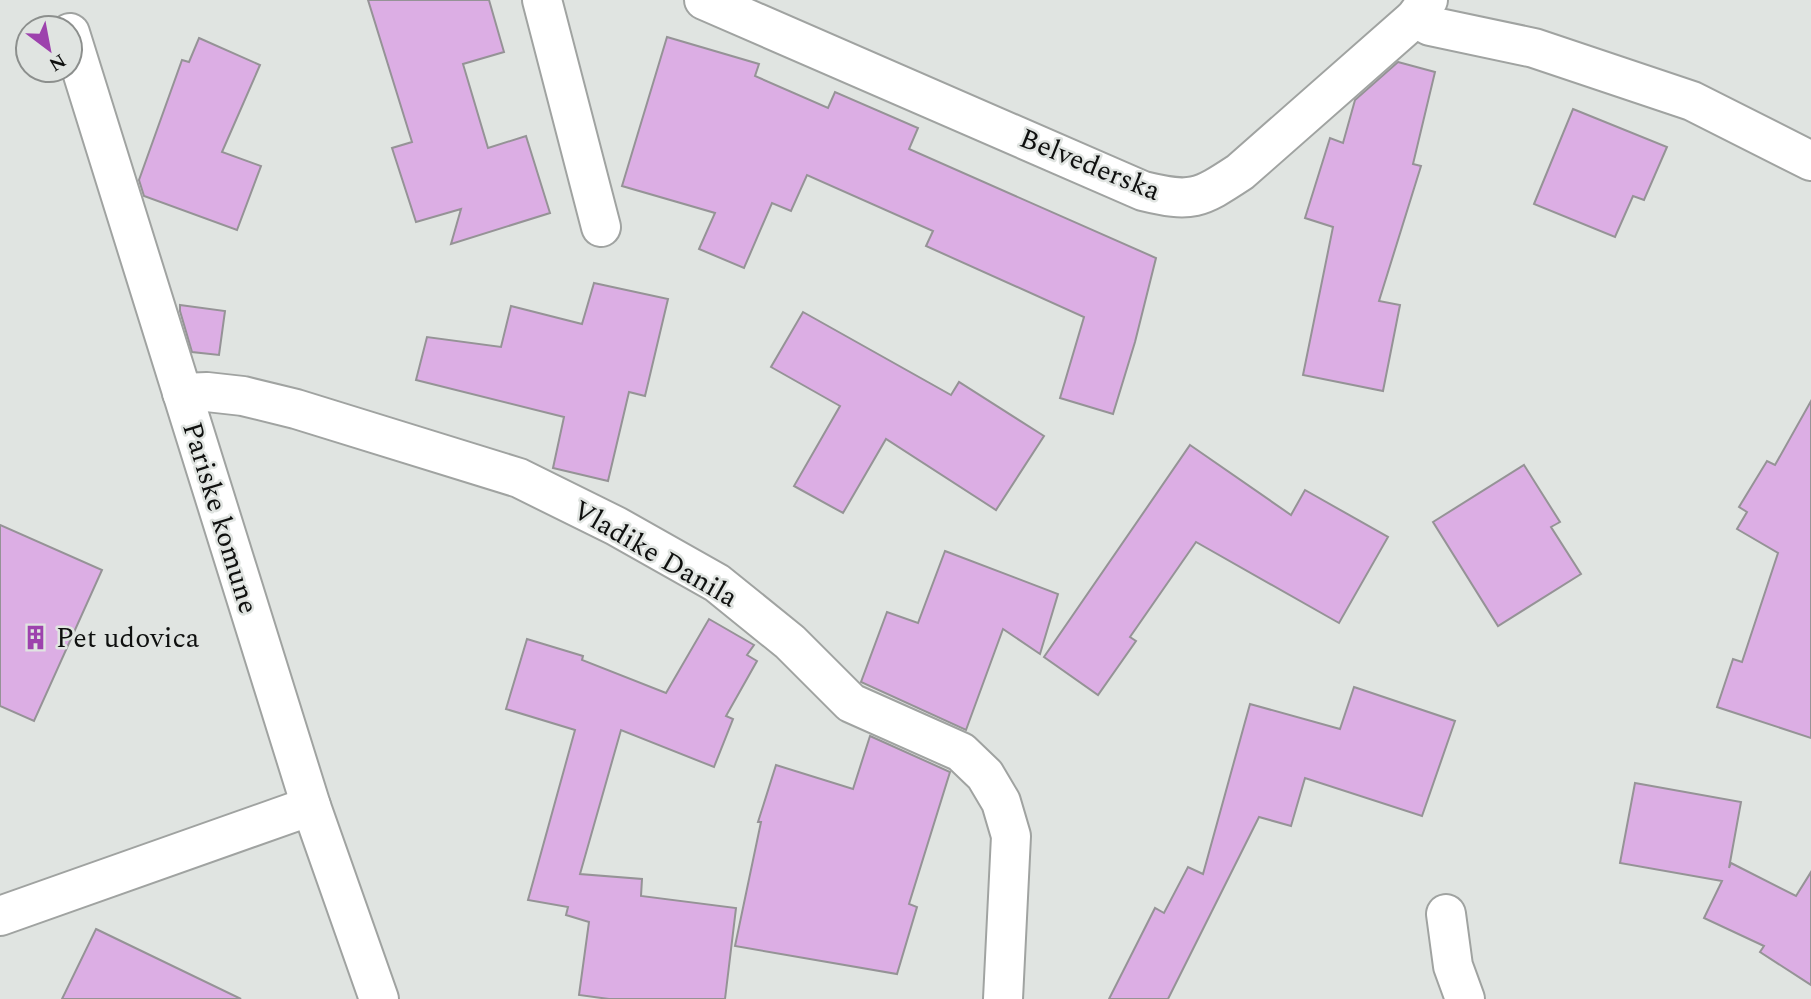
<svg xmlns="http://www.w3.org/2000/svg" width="1811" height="999" viewBox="0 0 1811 999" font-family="Spectral,serif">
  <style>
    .building { fill: #dcaee4; stroke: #959396; stroke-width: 2 }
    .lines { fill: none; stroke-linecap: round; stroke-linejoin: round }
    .minor-casing { stroke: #a0a3a1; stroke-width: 42 }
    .minor { stroke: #fff; stroke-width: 38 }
    .labels { text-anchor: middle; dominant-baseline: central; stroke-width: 5; stroke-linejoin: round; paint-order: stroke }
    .street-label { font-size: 28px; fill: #0f100f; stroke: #e0e4e1 }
    .poi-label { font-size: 28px; fill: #0f100f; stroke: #e0e4e1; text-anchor: start }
  </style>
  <rect width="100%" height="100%" fill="#e0e4e1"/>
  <!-- building -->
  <g class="building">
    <path d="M368 0H489L504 52 463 64 488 148 526 136 550 213 451 244 461 209 416 222 392 148 412 142Z"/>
    <path d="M667 37 759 64 755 76 828 108 835 92 918 128 909 149 1156 258 1135 342 1113 414 1060 398 1084 317 926 246 933 231 807 175 791 211 772 203 744 268 699 249 715 213 622 186Z"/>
    <path d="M199 38 260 65 222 152 261 166 237 230 144 196 139 180 182 60 189 62Z"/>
    <path d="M1398 62 1435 72 1413 164 1421 166 1379 301 1400 305 1383 391 1303 375 1333 227 1305 218 1330 138 1343 143 1355 100Z"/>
    <path d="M1573 109 1667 147 1644 200 1633 196 1615 237 1534 204Z"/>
    <path d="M594 283 668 299 645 396 629 392 608 481 553 468 564 417 416 380 427 337 501 347 511 306 582 324Z"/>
    <path d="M180 305 225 311 219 355 192 352 180 311Z"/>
    <path d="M803 312 951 395 959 382 1044 436 996 510 886 439 843 513 794 486 840 406 771 367Z"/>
    <path d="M1811 401V738L1717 707 1733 659 1742 662 1778 553 1737 529 1747 512 1739 507 1767 461 1775 465Z"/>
    <path d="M1190 445 1291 515 1305 490 1388 537 1339 623 1196 542 1130 637 1136 641 1098 695 1044 657Z"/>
    <path d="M1524 465 1560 522 1551 527 1581 574 1498 626 1433 522Z"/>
    <path d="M0 525 102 570 34 721 0 706Z"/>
    <path d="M945 551 1058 594 1040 654 1003 629 966 730 861 682 887 612 918 623Z"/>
    <path d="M709 619 754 645 747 655 757 661 726 716 733 719 714 767 621 730 580 874 642 879 641 896 736 908 725 999H609L579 995 589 922 566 915 568 907 528 900 575 730 506 709 527 639 583 656 582 660 666 693Z"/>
    <path d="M1354 687 1455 721 1422 816 1305 778 1291 826 1259 817 1168 999H1109L1155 908 1164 913 1188 867 1203 874 1250 704 1340 729Z"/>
    <path d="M870 736 950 772 909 904 917 907 897 974 735 946 761 822H758L776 765 853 789Z"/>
    <path d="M1635 783 1741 802 1729 868 1731 863 1796 896 1811 872V985L1760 952 1764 946 1704 918 1722 881 1620 863Z"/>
    <path d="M96 929 241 999H62Z"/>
  </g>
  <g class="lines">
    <defs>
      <g id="minor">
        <path d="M542 0 601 227"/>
        <path d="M704 0 1143 191C1192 203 1199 199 1240 172L1415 18 1428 0"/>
        <path d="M1415 18 1430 26 1534 48 1692 101 1811 161"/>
        <path d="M70 33 311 806 379 999"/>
        <path d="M182 393 207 392 243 396 296 409 519 478 616 526 717 583 790 642 851 703 961 752 985 775 1001 802 1011 836 1003 999"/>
        <path d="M1446 914 1453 966 1465 999"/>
        <path d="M0 916 311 806"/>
      </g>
    </defs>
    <!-- minor casing -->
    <use href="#minor" class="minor-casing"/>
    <!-- minor -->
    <use href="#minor" class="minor"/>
  </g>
  <!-- icons -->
  <defs>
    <symbol id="building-bare" viewBox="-9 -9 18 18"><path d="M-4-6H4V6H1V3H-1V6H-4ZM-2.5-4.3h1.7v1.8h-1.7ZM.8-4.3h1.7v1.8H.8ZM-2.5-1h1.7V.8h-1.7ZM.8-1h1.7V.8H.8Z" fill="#9d42ad" stroke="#e0e4e1" stroke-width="2.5" paint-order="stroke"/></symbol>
  </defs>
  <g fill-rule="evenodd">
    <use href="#building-bare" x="18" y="620" width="35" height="35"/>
  </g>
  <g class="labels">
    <!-- street labels -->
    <g class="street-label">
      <text transform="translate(1090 165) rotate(22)">Belvederska</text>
      <text transform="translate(220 518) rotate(73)">Pariske komune</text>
      <text transform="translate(655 554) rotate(30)">Vladike Danila</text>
    </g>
    <!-- poi labels -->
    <g class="poi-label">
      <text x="56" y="638">Pet udovica</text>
    </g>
  </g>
  <!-- north arrow -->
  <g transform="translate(49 49) rotate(148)"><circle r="33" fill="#e0e4e1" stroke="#8c8f8d" stroke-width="2"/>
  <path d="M0-5L12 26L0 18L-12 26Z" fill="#9d42ad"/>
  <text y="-10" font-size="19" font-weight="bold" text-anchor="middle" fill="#0f100f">N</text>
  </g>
</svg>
